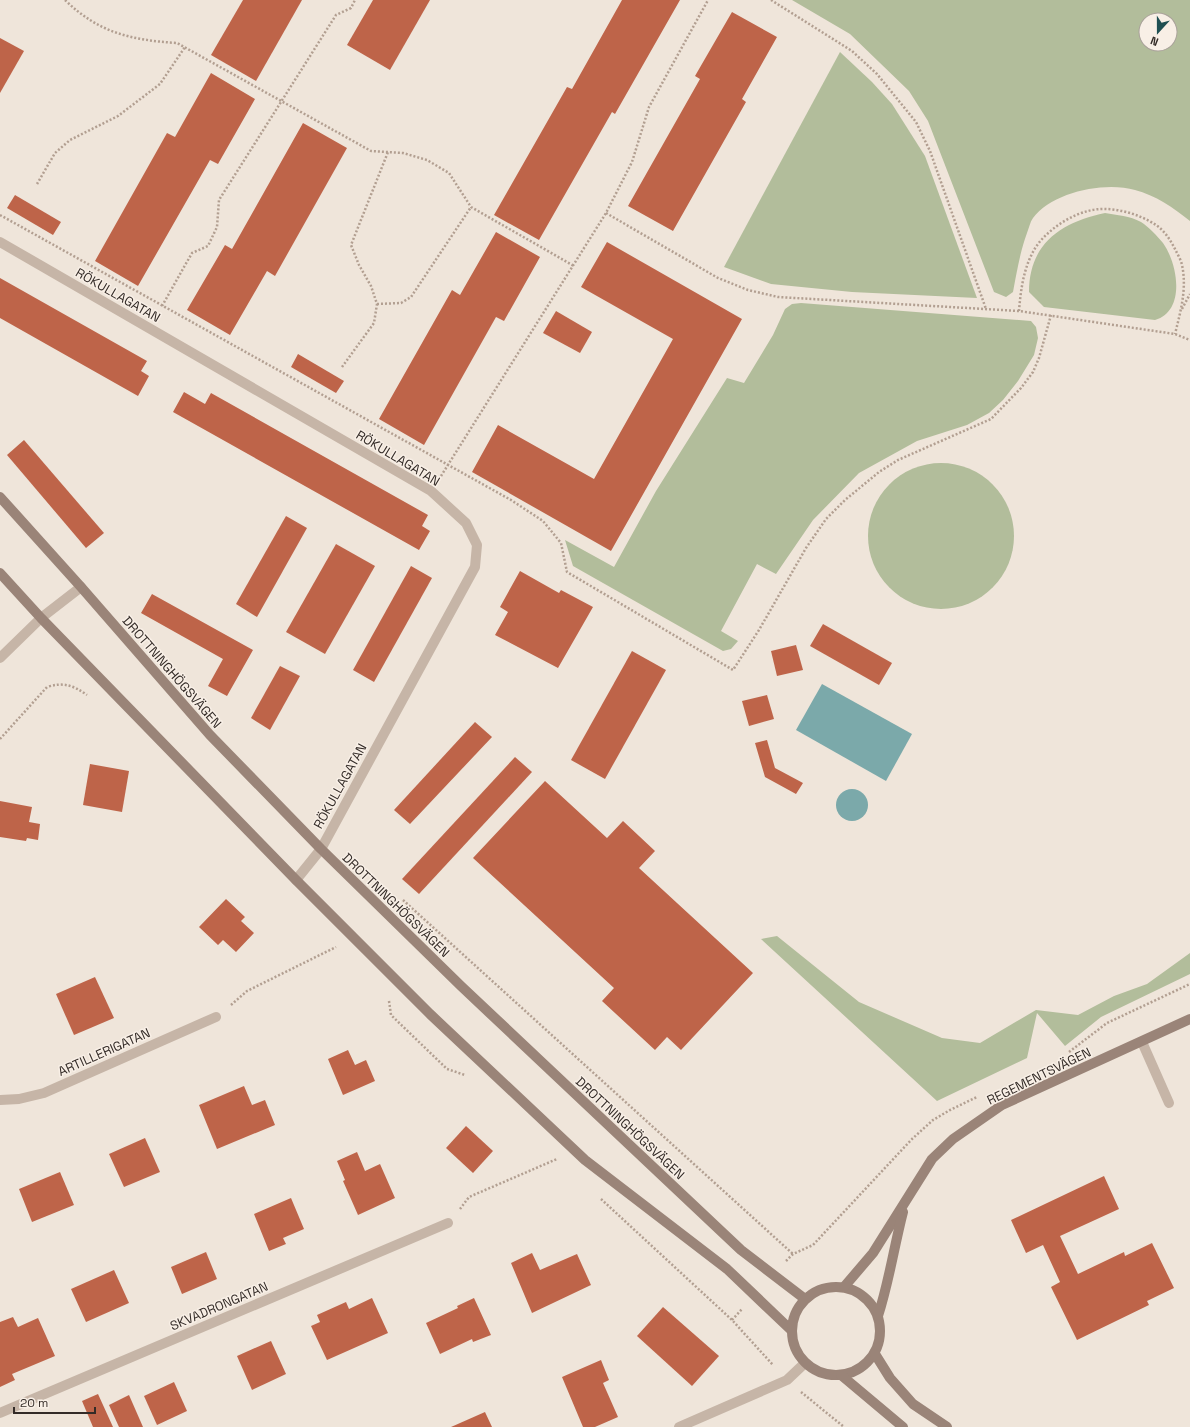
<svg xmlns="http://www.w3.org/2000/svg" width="1190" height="1427" viewBox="0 0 1190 1427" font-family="'Space Grotesk',sans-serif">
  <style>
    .green { fill: #b2bd9b; fill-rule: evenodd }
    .water { fill: #7ba9aa }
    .building { fill: #be6449 }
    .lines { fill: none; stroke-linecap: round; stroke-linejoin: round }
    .path { stroke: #b29f91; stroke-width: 2.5; stroke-dasharray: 2 2; stroke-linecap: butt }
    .lane { stroke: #c6b5a7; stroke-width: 10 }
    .street { stroke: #c6b5a7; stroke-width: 10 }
    .secondary { stroke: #9a8478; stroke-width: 10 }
    .labels { text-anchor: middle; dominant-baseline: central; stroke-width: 3; stroke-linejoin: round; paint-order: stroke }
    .street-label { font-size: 13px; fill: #332b27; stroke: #f8efe6 }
  </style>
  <rect width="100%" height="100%" fill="#efe5da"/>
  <!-- green -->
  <g class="green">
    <path d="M792 0H1190V221C1174 208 1155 195 1135 190 1105 181 1052 192 1033 218 1030 222 1029 228 1027 233 1020 252 1017 271 1013 292L1006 297 994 292 928 121 909 91 850 34ZM1146 20H1170V44H1146Z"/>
    <path d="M840 52 872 82 892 104 925 156 977 298 852 292 771 284 724 267Z"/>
    <path d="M1105 213C1117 215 1130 216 1141 222 1149 227 1157 236 1163 243 1178 264 1186 311 1155 320L1044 307 1029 292C1029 243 1062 222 1105 213Z"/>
    <path d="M801 303 1031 321 1036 327 1038 338 1034 355 1018 381 1003 400 989 413 967 425 917 441 859 473 813 520 776 574 757 564 721 631 738 641 731 649 723 651 573 566 565 540 614 567 656 491 727 378 744 383 773 335 785 309 792 304Z"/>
    <circle cx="941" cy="536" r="73"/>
    <path d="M777 936 859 1002 942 1038 980 1043 1036 1010 1078 1015 1114 996 1147 984 1190 953V974L1101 1017 1065 1046 1037 1013 1027 1058 937 1101 761 939Z"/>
  </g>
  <!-- water -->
  <g class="water">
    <path d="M822 684 912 734 886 781 796 730Z"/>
    <circle cx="852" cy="805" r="16"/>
  </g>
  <!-- building -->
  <g class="building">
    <path d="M243 0H302L256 81 211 55Z"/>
    <path d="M373 0H430L390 70 347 45Z"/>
    <path d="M622 0H680L615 114 612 112 539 240 494 215 567 87 572 89Z"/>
    <path d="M732 12 777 37 742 99 746 102 673 231 628 206 700 79 695 76Z"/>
    <path d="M0 38 24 51 0 93Z"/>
    <path d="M211 73 255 99 218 164 210 160 138 286 95 261 167 133 175 137Z"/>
    <path d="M303 123 347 148 275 276 267 271 230 335 187 310 225 245 232 249Z"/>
    <path d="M15 195 61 222 53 235 7 208Z"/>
    <path d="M496 232 540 257 504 321 496 317 424 445 379 419 452 290 460 295Z"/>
    <path d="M607 242 742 319 611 551 472 472 498 425 594 479 673 339 581 287Z"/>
    <path d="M0 278 147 361 141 371 149 376 138 396 0 318Z"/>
    <path d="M556 311 592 332 580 353 543 333Z"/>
    <path d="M298 354 344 381 336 393 291 367Z"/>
    <path d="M184 392 205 404 211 393 428 515 422 526 430 531 419 550 173 412Z"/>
    <path d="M24 440 104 533 86 548 7 455Z"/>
    <path d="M286 516 307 528 257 617 236 604Z"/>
    <path d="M336 544 375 566 325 654 286 632Z"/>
    <path d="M411 566 432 578 374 682 353 670Z"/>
    <path d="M520 571 559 593 561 590 593 607 558 668 495 635 508 612 500 607Z"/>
    <path d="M152 594 253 650 227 696 208 686 223 659 141 613Z"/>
    <path d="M823 624 892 663 879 685 810 646Z"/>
    <path d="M796 645 803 670 777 676 771 651Z"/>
    <path d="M632 651 666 670 605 779 571 760Z"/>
    <path d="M280 666 300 676 270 730 251 718Z"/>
    <path d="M767 695 774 719 749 726 742 701Z"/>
    <path d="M475 722 492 737 410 824 394 810Z"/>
    <path d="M767 740 775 768 803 783 796 794 765 777 755 743Z"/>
    <path d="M515 757 532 772 419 894 402 879Z"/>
    <path d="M90 764 129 771 122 812 83 805Z"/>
    <path d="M545 781 607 838 623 821 655 851 639 868 753 973 681 1050 667 1037 655 1050 602 1001 614 988 473 858Z"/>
    <path d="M0 801 32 807 29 822 40 824 38 840 27 838 26 841 0 837Z"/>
    <path d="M226 899 245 917 241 921 254 933 236 952 223 940 218 945 199 927Z"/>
    <path d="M95 977 114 1018 74 1035 56 994Z"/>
    <path d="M348 1050 355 1065 366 1060 375 1081 343 1095 328 1059Z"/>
    <path d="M244 1086 252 1105 265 1100 275 1125 217 1149 199 1105Z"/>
    <path d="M466 1126 493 1151 473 1173 446 1148Z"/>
    <path d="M145 1138 160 1172 124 1187 109 1154Z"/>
    <path d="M357 1152 365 1171 380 1164 395 1198 358 1215 343 1181 345 1180 337 1161Z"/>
    <path d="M60 1172 74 1205 32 1222 19 1189Z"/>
    <path d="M1104 1176 1119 1209 1060 1236 1078 1274 1124 1252 1125 1256 1152 1243 1174 1288 1147 1301 1149 1305 1077 1340 1051 1287 1060 1282 1043 1245 1026 1253 1011 1220Z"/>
    <path d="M291 1198 304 1229 283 1238 286 1244 269 1251 254 1214Z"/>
    <path d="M206 1252 217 1279 182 1294 171 1267Z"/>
    <path d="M532 1253 540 1270 577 1254 591 1285 532 1313 511 1263Z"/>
    <path d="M114 1270 129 1303 86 1322 71 1289Z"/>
    <path d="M372 1298 388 1333 327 1360 311 1326 320 1322 317 1315 346 1302 349 1309Z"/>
    <path d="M474 1298 491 1335 473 1342 472 1339 440 1354 426 1323 458 1308 457 1306Z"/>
    <path d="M663 1307 719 1356 692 1386 637 1336Z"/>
    <path d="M13 1317 18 1327 38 1318 55 1356 12 1374 15 1380 0 1387V1322Z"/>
    <path d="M271 1341 286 1374 252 1390 237 1356Z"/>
    <path d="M601 1360 609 1380 603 1383 618 1417 595 1427H583L562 1377Z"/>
    <path d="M174 1382 187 1411 157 1425 144 1396Z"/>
    <path d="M98 1394 113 1427H93L82 1401Z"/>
    <path d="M129 1395 143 1427H119L109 1405Z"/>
    <path d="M485 1412 492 1427H451Z"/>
  </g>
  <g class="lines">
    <!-- path -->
    <g class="path">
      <path d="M65 0C99 33 131 40 177 43L371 151 403 153 427 160 449 173 471 207 574 266"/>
      <path d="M771 0 852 51 877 74 916 122 930 151 986 309"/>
      <path d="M37 184 55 153 70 140 118 116 160 84 185 47"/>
      <path d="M606 213 718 278 748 290 778 297 1019 311 1175 334 1190 340"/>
      <path d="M0 215 511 500 543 521 561 543 567 572 733 670 759 630 806 548 826 519 845 500 879 472 898 460 991 419 1021 388 1033 372 1039 358 1051 315"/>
      <path d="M377 304 401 303 411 297 471 207"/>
      <path d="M162 306 192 253 208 246 217 227 219 200 336 15 351 8 355 0"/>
      <path d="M1182 309 1190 294"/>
      <path d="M1019 311C1021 286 1025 256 1044 237 1056 225 1072 215 1088 211 1109 205 1138 213 1156 225 1165 231 1171 241 1176 251 1178 255 1181 260 1182 265 1187 288 1181 310 1175 334"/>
      <path d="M342 367 374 323 377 304 371 286 359 265 351 245 388 152"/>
      <path d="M441 476 606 213 632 162 649 107 708 0"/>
      <path d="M0 739 47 687C63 682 73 685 87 695"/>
      <path d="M403 900 793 1254"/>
      <path d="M389 1001 391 1015 447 1069 465 1075"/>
      <path d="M231 1005 247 991 336 947"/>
      <path d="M1069 1052 1107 1023 1190 984"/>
      <path d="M601 1199 732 1320 773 1365"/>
      <path d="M460 1209 469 1197 557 1159"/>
      <path d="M786 1261 793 1254 813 1245 912 1139 933 1120 950 1110 977 1097"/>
      <path d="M732 1320 742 1309"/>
      <path d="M801 1392 844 1427"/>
    </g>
    <!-- lane -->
    <path class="lane" d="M1142 1042 1169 1103"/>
    <!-- street -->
    <g class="street">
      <path d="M0 242 431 491 466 523 477 545 475 567 321 849 296 880"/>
      <path d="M0 658 41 618 81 587"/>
      <path d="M0 1100 19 1099 44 1093 216 1017"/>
      <path d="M0 1413 448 1223"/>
      <path d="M679 1427 787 1380 805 1363"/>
    </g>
    <!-- secondary -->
    <g class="secondary">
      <path d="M0 497 81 587 210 735 321 849 461 986 741 1250 805 1299"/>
      <path d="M0 573 41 618 296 880 430 1014 585 1160 727 1269 791 1330"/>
      <circle cx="836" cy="1331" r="44"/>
      <path d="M844 1287 873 1253 932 1159 953 1139 1002 1105 1190 1019"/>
      <path d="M878 1316C889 1282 894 1247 903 1212"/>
      <path d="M875 1354 890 1378 913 1404 947 1427"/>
      <path d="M841 1375 903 1427"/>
    </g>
  </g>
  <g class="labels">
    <!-- street labels -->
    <g class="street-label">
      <text transform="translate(118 295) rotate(30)">RÖKULLAGATAN</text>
      <text transform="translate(398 458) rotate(31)">RÖKULLAGATAN</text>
      <text transform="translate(172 672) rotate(49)">DROTTNINGHÖGSVÄGEN</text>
      <text transform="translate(340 786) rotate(-61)">RÖKULLAGATAN</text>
      <text transform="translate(396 905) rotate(44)">DROTTNINGHÖGSVÄGEN</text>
      <text transform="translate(104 1052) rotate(-24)">ARTILLERIGATAN</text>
      <text transform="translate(1039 1076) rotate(-26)">REGEMENTSVÄGEN</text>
      <text transform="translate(630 1128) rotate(43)">DROTTNINGHÖGSVÄGEN</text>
      <text transform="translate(219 1306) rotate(-23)">SKVADRONGATAN</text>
    </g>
  </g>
  <!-- north arrow -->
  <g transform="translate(1158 32) rotate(201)"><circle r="19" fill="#f8efe6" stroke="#a9a19a"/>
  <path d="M0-3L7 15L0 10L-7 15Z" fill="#1f4f52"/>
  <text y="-6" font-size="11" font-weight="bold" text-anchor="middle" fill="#332b27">N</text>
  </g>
  <!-- scale -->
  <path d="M14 1407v6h81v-6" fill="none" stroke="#332b27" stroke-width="2"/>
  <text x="20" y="1407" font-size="12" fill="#332b27" stroke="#f8efe6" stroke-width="3" paint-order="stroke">20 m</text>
</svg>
